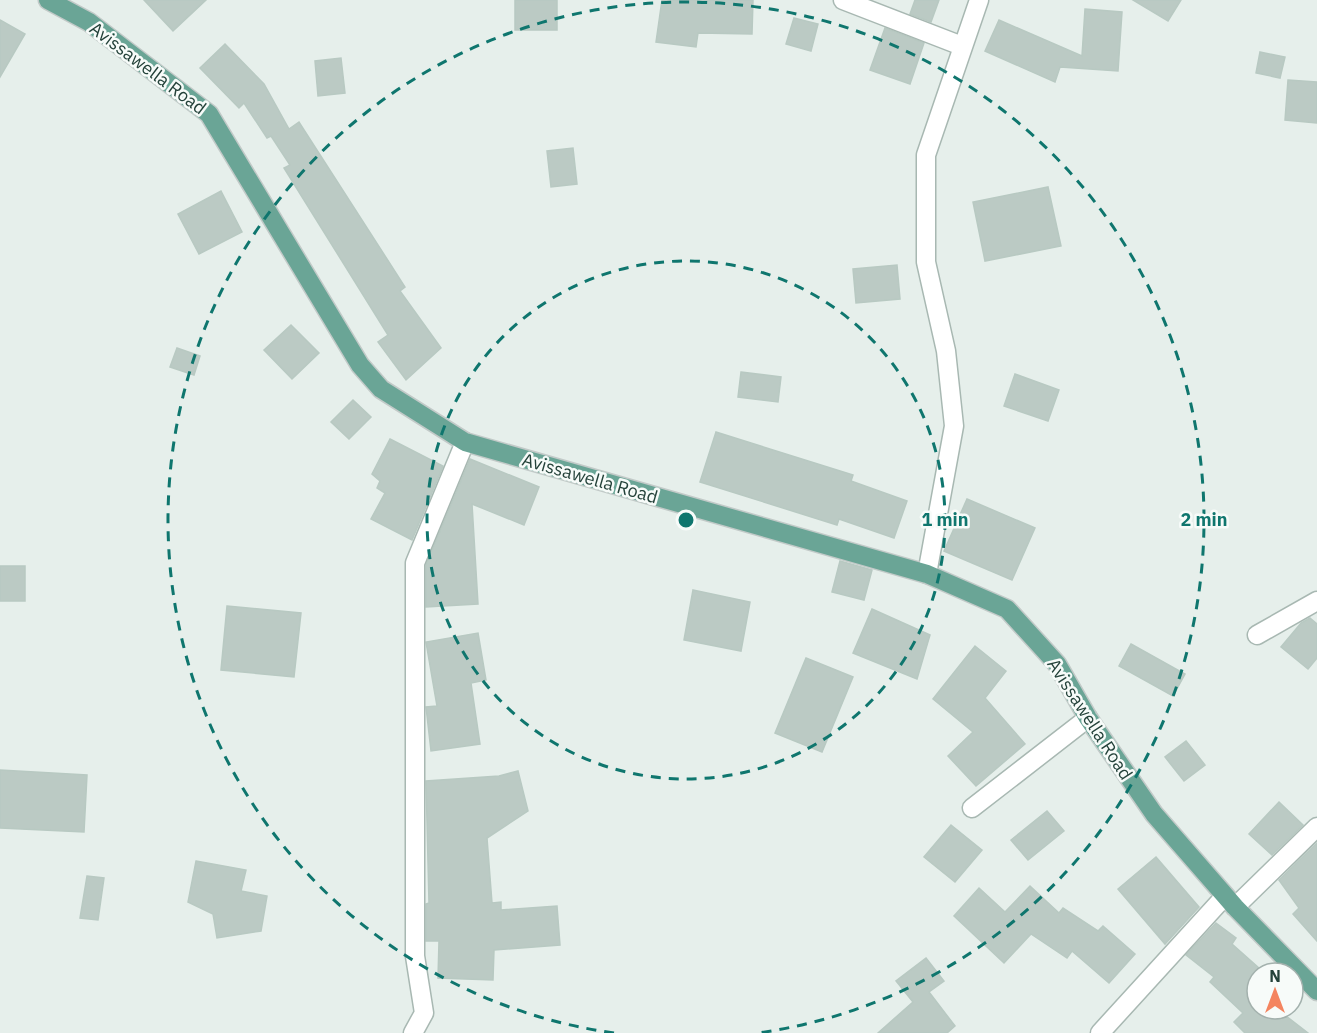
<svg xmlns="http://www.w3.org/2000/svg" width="1317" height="1033" viewBox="0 0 1317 1033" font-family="'IBM Plex Sans',sans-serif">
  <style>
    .building { fill: #bbcac4; stroke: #b8c9c2; stroke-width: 1.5 }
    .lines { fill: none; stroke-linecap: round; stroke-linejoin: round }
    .street-casing { stroke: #a8b8b2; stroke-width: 21 }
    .primary-casing { stroke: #c2cac8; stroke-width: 21 }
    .street { stroke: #fff; stroke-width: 18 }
    .primary { stroke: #6aa596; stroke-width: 18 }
    .ring { fill: none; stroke: #0f766e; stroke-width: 3; stroke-dasharray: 10 8 }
    .labels { text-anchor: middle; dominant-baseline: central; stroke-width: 5; stroke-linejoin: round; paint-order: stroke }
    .street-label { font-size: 18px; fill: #24423a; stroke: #f7fbf9 }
    .centre { fill: #0f766e; stroke: #f7fbf9; stroke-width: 3 }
    .ring-label { font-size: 18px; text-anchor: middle; font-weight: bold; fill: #0f766e; stroke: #f7fbf9; stroke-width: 5; stroke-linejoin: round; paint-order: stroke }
  </style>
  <rect width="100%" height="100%" fill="#e6efeb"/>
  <!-- building -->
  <g class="building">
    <path d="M144 0H206L173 31Z"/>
    <rect x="515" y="0" width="42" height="30"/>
    <path d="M662 0H753L752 34 698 33 696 47 656 42Z"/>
    <path d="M915 0H939L931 22 910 14Z"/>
    <path d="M1133 0H1181L1168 21Z"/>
    <path d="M1085 9 1122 12 1118 71 1060 67 1055 82 985 51 999 20 1082 56Z"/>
    <path d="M794 18 818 24 811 51 786 44Z"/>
    <path d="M0 20 25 34 0 77Z"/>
    <path d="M885 28 924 43 910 84 870 70Z"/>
    <path d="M225 44 264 84 289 129 299 122 405 287 400 291 441 348 406 380 378 342 388 335 284 168 290 165 271 136 267 138 244 103 239 108 200 68Z"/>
    <path d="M1260 52 1285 57 1280 78 1256 73Z"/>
    <path d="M341 58 345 93 318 96 315 61Z"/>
    <path d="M1288 80 1317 82V123L1285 120Z"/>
    <path d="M573 148 577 184 551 187 547 151Z"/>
    <path d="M1048 187 1061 246 985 261 973 202Z"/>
    <path d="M221 191 242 232 199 254 178 214Z"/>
    <path d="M897 265 900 299 856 303 853 269Z"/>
    <path d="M291 325 319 353 292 379 264 350Z"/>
    <path d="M177 348 200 356 194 375 170 367Z"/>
    <path d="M741 372 781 377 778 402 738 397Z"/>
    <path d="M1015 374 1059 390 1048 421 1004 406Z"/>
    <path d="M353 400 371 417 349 439 331 422Z"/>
    <path d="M716 432 853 475 851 481 907 501 894 538 839 519 837 525 700 482Z"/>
    <path d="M390 439 443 466 412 540 371 519 385 493 377 488 380 481 372 474Z"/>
    <path d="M470 459 539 487 524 525 472 504 478 604 426 607V565Z"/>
    <path d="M967 499 1035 528 1012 580 944 551Z"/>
    <path d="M840 561 872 570 864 600 832 592Z"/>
    <rect x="0" y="566" width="25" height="35"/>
    <path d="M693 590 750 602 741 651 684 640Z"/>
    <path d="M227 606 301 613 294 677 221 670Z"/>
    <path d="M872 609 930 635 917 679 853 653Z"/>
    <path d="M1310 618 1317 624V658L1308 669 1281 647 1301 623Z"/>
    <path d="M478 633 486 680 471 683 480 744 431 751 426 707 437 706 426 642Z"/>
    <path d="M1131 644 1185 674 1173 696 1119 666Z"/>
    <path d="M975 646 1006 671 985 698 1025 744 976 786 948 756 973 732 933 699Z"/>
    <path d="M806 658 853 677 822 752 775 733Z"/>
    <path d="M1186 741 1205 765 1184 781 1165 757Z"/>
    <path d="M0 770 87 775 84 832 0 828Z"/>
    <path d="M518 771 528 811 487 838 492 903 501 902V910L557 906 560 945 494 950 493 980 438 978 439 941H426V904L429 903 426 781 499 776Z"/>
    <path d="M1279 802 1303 825 1272 855 1249 834Z"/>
    <path d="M1047 811 1064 831 1028 860 1011 840Z"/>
    <path d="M951 825 982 850 955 882 924 857Z"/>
    <path d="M1317 843V941L1293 914 1299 908 1279 880Z"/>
    <path d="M1156 857 1199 907 1165 944 1118 889Z"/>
    <path d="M196 861 246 870 241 891 267 896 261 931 217 938 213 914 188 902Z"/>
    <path d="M87 876 104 878 98 920 80 918Z"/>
    <path d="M1030 886 1059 913 1063 908 1098 931 1103 926 1135 954 1109 983 1072 951 1067 958 1031 934 1004 963 954 916 979 888 1005 912Z"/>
    <path d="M1216 923 1236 938 1232 944 1259 968 1257 1009H1292L1286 1016 1308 1033H1245L1234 1022 1243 1013 1210 982 1214 977 1186 955Z"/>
    <path d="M926 958 944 981 929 992 955 1026 947 1033H878L913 1002 896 981Z"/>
  </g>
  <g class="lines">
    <defs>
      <g id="street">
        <path d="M843 0 962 46"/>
        <path d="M927 574 954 426 946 351 926 262V155L979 0"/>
        <path d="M1257 635 1317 601"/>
        <path d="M972 808 1088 718"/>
        <path d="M1235 907 1317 827"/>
        <path d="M413 1033 424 1013 415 956V563L465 442"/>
        <path d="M1100 1033 1225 896"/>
      </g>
      <path id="primary" d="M48 0 89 22 209 114 360 365 381 389 465 442 927 574 1007 609 1057 664 1088 718 1154 814 1235 907 1317 991"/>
    </defs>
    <!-- street casing -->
    <use href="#street" class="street-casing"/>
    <!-- primary casing -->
    <use href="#primary" class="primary-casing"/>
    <!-- street -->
    <use href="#street" class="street"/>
    <!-- primary -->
    <use href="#primary" class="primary"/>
  </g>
  <!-- distance rings -->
  <g class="ring">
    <circle cx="686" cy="520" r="259"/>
    <path d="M614 1033A518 518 0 1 1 758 1033"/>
  </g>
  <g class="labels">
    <!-- street labels -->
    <g class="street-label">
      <text transform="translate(148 68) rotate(37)">Avissawella Road</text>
      <text transform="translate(590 478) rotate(16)">Avissawella Road</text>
      <text transform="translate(1090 719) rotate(57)">Avissawella Road</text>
    </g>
  </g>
  <circle cx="686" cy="520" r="9" class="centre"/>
  <g class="ring-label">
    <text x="945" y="526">1 min</text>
    <text x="1204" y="526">2 min</text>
  </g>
  <!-- north arrow -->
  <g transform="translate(1275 991)"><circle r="28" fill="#f7fbf9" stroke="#a3b1ad" stroke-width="1.5"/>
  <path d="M0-4.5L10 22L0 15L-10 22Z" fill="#f4845f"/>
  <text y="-9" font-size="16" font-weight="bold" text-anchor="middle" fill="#24423a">N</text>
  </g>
</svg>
